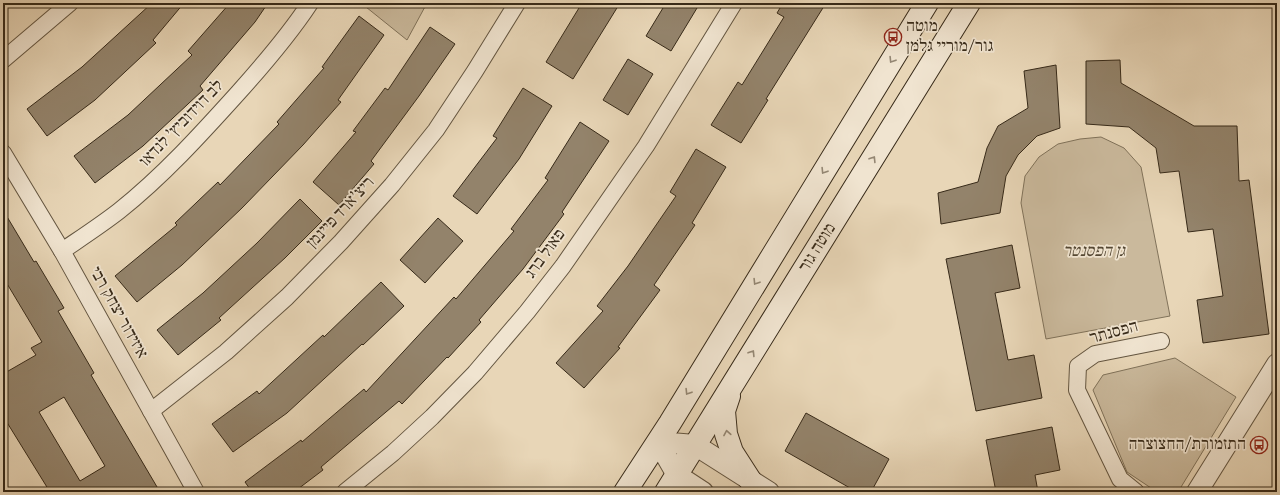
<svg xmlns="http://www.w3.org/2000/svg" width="1280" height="495" viewBox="0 0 1280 495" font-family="'Sorts Mill Goudy','Frank Ruhl Libre',serif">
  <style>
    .green { fill: #cab99c; stroke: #80725a }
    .building { fill: #93836b; stroke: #372a19; fill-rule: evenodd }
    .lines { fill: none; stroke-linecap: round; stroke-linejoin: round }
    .minor-casing { stroke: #635540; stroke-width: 18 }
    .tertiary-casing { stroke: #635540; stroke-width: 22 }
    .secondary-casing { stroke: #372a19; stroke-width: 24 }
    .minor { stroke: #f0e4d0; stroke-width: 16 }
    .tertiary { stroke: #f0e4d0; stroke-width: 20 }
    .secondary { stroke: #f0e4d0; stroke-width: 22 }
    .oneway { stroke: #948774 }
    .labels { text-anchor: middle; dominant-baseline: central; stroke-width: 3.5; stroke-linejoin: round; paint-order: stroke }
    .poi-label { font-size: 17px; fill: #372a19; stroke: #f0e4d0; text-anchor: start }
    .street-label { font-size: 17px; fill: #372a19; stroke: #f0e4d0 }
    .park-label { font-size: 17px; font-style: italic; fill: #544733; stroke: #f0e4d0 }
  </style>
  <rect width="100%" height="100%" fill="#e8d6b7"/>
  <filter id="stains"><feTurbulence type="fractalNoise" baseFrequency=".005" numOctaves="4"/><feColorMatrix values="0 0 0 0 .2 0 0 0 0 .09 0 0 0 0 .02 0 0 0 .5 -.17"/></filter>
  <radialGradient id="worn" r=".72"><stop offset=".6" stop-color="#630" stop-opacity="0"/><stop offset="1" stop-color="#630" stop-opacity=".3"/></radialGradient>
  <!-- green -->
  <g class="green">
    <path d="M361 3H427L407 40Z"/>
    <path d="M1101 137 1124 148 1141 167 1170 316 1046 339 1021 203 1025 176 1039 157 1058 144 1080 139Z"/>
    <path d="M1175 358 1236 397 1178 492H1157L1127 472 1093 390 1103 375Z"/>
  </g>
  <!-- building -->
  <g class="building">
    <path d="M152 3H184L153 40 156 43 95 100 47 136 27 109 82 67Z"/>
    <path d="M230 3H268L255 22 200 86 203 90 143 146 95 183 74 156 128 115 192 55 188 51Z"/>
    <path d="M582 3H620L573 79 546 62Z"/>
    <path d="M666 3H688L697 8 671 51 646 36Z"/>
    <path d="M783 3H826L766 99 768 100 741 143 711 125 738 82 742 85 784 17 777 13Z"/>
    <path d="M359 16 384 35 338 100 341 102 303 145 242 208 182 265 137 302 115 276 177 225 175 223 218 182 220 185 279 124 277 122 324 68 322 67Z"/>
    <path d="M430 27 455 44 419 96 371 161 374 164 339 205 313 182 356 132 353 131 385 88 388 90Z"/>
    <path d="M628 59 653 74 628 115 603 100Z"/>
    <path d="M1120 60 1121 83 1194 126H1237L1239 181 1249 180 1269 334 1203 343 1197 300 1223 296 1213 229 1188 232 1179 171 1160 173 1156 148 1129 127 1086 124V61Z"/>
    <path d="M1056 65 1060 128 1037 136 1018 155 1006 176 1000 213 941 224 938 193 978 182 987 148 998 126 1028 108 1024 71Z"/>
    <path d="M523 88 552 106 519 159 477 214 453 196 497 138 493 136Z"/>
    <path d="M580 122 609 141 562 212 564 214 523 269 479 320 481 322 448 358 447 357 402 404 399 401 321 467 323 470 294 492H252L245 482 301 440 302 442 364 389 366 392 454 297 456 299 514 231 511 229 548 180 545 178Z"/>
    <path d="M696 149 726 167 692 223 695 225 654 285 660 290 618 347 620 348 584 388 556 363 603 311 597 306 628 266 676 196 670 192Z"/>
    <path d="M300 199 322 221 285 258 219 318 221 320 178 355 157 330 203 293 257 243Z"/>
    <path d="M3 210 34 262 36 261 64 308 58 311 94 373 91 375 160 492H50L3 416V374L36 355 31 348 42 342 3 277ZM64 397 105 466 80 481 39 412Z"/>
    <path d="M438 218 463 241 425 283 400 260Z"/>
    <path d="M1012 245 1020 288 995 293 1003 334 1008 360 1034 355 1042 398 976 411 946 259Z"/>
    <path d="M381 282 404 306 363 345 362 344 287 413 233 452 212 424 257 391 259 394 323 335 324 337Z"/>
    <path d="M806 413 889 459 871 492H857L785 451Z"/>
    <path d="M1052 427 1060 470 1035 475 1038 492H996L986 440Z"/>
  </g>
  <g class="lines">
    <defs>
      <g id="minor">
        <path d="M3 60 70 3"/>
        <path d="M3 153 62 251 196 492"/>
        <path d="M62 251C81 238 101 225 119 211 163 176 201 134 238 93 264 64 289 35 310 3"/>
        <path d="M151 411 226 352 287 297 341 242 392 185 436 130 475 71 517 3"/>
        <path d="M345 492 393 453 432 417 475 373 527 312 563 266 646 146 734 3"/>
        <path d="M1136 492 1120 479 1077 390 1078 366 1095 354 1161 341"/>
      </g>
      <g id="tertiary">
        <path d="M658 442 695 445 769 492"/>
        <path d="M658 442 677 475 703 492"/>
        <path d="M1197 492 1277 364"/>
      </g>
      <g id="secondary">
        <path d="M729 396 724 411 726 434 732 452 750 480"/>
        <path d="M625 492 670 423 927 3"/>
        <path d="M666 492 969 3"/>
      </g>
    </defs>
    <!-- minor casing -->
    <use href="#minor" class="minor-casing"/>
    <!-- tertiary casing -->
    <use href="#tertiary" class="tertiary-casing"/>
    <!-- secondary casing -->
    <use href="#secondary" class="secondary-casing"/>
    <!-- minor -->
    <use href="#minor" class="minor"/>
    <!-- tertiary -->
    <use href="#tertiary" class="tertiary"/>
    <!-- secondary -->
    <use href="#secondary" class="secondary"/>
  </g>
  <!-- one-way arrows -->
  <defs><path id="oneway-chevron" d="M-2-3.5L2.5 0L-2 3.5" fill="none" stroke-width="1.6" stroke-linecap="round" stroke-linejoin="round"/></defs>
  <g class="oneway">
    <use href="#oneway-chevron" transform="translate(892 60) rotate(122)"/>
    <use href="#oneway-chevron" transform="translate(873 159) rotate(-58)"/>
    <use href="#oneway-chevron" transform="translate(824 171) rotate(122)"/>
    <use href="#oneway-chevron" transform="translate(756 282) rotate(122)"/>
    <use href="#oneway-chevron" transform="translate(752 353) rotate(-58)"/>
    <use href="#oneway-chevron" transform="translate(688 392) rotate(122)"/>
    <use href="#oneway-chevron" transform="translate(727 433) rotate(-100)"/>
  </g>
  <!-- icons -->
  <defs>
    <symbol id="bus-ring" viewBox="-11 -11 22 22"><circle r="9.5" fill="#f0e4d0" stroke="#8f2418" stroke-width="1.5"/><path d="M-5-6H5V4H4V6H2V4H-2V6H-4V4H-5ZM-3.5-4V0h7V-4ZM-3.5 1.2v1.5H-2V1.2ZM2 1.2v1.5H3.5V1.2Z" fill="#8f2418"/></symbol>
  </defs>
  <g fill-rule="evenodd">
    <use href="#bus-ring" x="883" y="27" width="20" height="20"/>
    <use href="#bus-ring" x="1249" y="435" width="20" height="20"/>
  </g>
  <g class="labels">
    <!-- poi labels -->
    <g class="poi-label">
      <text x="906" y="27">מוטה<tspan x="906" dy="20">גור/מוריי גלמן</tspan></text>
      <text x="1246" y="445" text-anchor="end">התזמורת/החצוצרה</text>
    </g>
    <!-- street labels -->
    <g class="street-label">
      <text transform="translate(182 124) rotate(-46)">לב דוידוביץ' לנדאו</text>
      <text transform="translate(341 213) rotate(-47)">ריצ'ארד פיינמן</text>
      <text transform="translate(818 248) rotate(-58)">מוטה גור</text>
      <text transform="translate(546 254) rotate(-54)">פאול ברג</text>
      <text transform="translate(118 313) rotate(61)">איזידור יצחק רבי</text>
      <text transform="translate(1114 333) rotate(-15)">הפסנתר</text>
    </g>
    <!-- park labels -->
    <g class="park-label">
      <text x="1094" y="252">גן הפסנטר</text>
    </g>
  </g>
  <!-- margin -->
  <rect width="1280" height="495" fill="none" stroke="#e8d6b7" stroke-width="16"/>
  <rect x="4" y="4" width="1272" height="487" fill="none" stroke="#372a19" stroke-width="2"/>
  <rect x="8" y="8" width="1264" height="479" fill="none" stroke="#372a19"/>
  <rect width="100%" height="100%" filter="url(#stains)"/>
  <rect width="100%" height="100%" fill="url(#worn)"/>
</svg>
